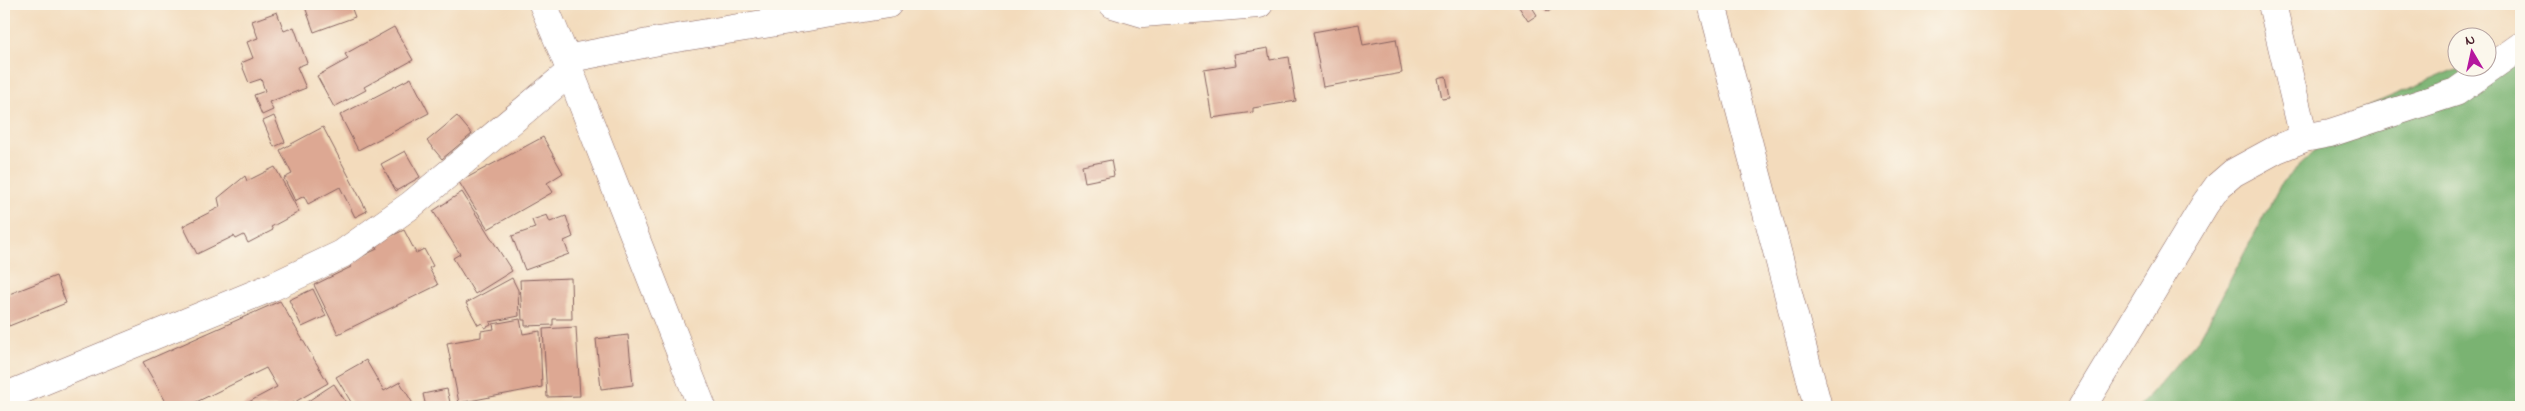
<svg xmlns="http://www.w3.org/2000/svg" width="2525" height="411" viewBox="0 0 2525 411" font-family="'Indie Flower',sans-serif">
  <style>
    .forest { fill: #7ab372; stroke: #62694e }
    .building { fill: #dda893 }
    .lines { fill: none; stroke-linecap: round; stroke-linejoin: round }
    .minor-casing { stroke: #85615e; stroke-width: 29 }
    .tertiary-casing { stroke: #85615e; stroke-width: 29 }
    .minor { stroke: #fff; stroke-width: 28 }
    .tertiary { stroke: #fff; stroke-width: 28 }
  </style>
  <rect width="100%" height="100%" fill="#fbf7ec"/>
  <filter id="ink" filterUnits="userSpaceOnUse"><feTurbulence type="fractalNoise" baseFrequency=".02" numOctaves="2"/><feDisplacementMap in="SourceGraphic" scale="10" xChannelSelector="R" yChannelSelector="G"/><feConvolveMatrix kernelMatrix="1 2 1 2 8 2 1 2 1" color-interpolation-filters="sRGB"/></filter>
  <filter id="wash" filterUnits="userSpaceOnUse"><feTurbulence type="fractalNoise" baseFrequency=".0096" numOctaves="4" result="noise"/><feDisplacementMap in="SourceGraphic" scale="20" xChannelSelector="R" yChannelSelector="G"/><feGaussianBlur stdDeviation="1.12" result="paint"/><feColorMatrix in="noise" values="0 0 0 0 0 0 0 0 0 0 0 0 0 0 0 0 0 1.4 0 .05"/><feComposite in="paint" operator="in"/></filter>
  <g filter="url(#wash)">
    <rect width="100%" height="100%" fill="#f3dbbc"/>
    <!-- forest -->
    <path class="forest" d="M2521 41V407H2139L2200 337 2282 182 2356 111 2459 68H2488Z"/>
    <g id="blocks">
      <!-- building -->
      <g class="building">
        <path d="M304 4H350L355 17 314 32Z"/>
        <path d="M1517 4H1530L1537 15 1528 21Z"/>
        <path d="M1541 4H1559L1548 12Z"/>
        <path d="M277 12 284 31 294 27 307 63 297 67 306 88 269 102 273 110 262 115 254 95 265 91 261 79 249 83 241 63 253 58 247 42 258 38 252 21Z"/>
        <path d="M1359 24 1363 45 1396 39 1402 73 1323 87 1313 32Z"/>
        <path d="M394 27 413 60 364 87 366 90 334 107 317 76 348 59 345 54Z"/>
        <path d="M1268 48 1270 60 1289 57 1296 101 1253 108V112L1212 118 1204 70 1236 65 1234 54Z"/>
        <path d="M1446 76 1450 98 1442 99 1438 78Z"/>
        <path d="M411 78 429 113 358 150 340 115Z"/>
        <path d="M274 116 285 142 274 147 263 121Z"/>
        <path d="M457 116 472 134 442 159 427 141Z"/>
        <path d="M323 127 367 211 355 217 340 187 308 204 304 196 295 201 284 178 292 174 280 150Z"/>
        <path d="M543 137 563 173 547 183 553 192 488 229 459 182Z"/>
        <path d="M405 151 420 177 396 191 381 164Z"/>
        <path d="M1111 160 1114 176 1085 182 1082 166Z"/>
        <path d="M275 167 299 212 271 227 273 230 248 243 244 235 236 239 234 236 197 254 183 226 220 207 218 198 245 176 247 181Z"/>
        <path d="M462 192 512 271 475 294 453 258 460 254 433 211Z"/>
        <path d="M547 215 550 222 566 216 573 237 564 241 569 254 525 270 512 236 535 228 532 220Z"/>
        <path d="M404 230 416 253 424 249 433 266 429 268 438 285 338 334 314 285 351 267 349 263 377 249 375 244Z"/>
        <path d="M56 276 66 303 9 326 4 313V296Z"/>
        <path d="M512 278 518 290 519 316 490 322 491 325 485 328 482 323 478 325 466 303Z"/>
        <path d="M571 278 572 319H553V325L525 326V320H522L520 280Z"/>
        <path d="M313 289 326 316 302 327 289 300Z"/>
        <path d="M280 301 328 383 286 407H244L243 405 277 387 266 368 186 407H169L143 362Z"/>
        <path d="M520 319 523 334 540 331 542 387 459 403 447 343 481 337V331L494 329 493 324Z"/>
        <path d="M576 327 580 396 547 397 543 329Z"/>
        <path d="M628 335 633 385 601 389 596 339Z"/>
        <path d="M366 360 384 391 400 382 415 407H354L336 377Z"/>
        <path d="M334 384 349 407H299Z"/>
        <path d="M447 389 451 407H426L423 394Z"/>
      </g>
    </g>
  </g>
  <g filter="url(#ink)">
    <use href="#blocks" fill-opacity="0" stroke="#85615e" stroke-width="1"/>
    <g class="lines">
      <defs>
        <g id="minor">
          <path d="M1113 4 1143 13 1259 4"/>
          <path d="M1712 4 1818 407"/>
          <path d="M2272 4 2304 138"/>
          <path d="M4 397 272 287 342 254 411 205 570 72 566 59 664 40 888 4"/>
          <path d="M2082 407 2205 204 2218 186 2233 173 2277 149 2304 138 2330 133 2456 92 2521 46"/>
        </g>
        <g id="tertiary">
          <path d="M543 4 566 59"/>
          <path d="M570 72 702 407"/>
        </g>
      </defs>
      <!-- minor casing -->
      <use href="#minor" class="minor-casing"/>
      <!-- tertiary casing -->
      <use href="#tertiary" class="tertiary-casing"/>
      <!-- minor -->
      <use href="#minor" class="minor"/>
      <!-- tertiary -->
      <use href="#tertiary" class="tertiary"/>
    </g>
  </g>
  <!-- margin -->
  <rect width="2525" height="411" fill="none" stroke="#fbf7ec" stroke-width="20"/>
  <!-- north arrow -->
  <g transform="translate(2472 52) rotate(351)"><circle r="24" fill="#fbf7ec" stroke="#b4a19f"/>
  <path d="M0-4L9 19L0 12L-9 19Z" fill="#b5179e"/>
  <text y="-8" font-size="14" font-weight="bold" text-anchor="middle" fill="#4a1f2b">N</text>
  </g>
</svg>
